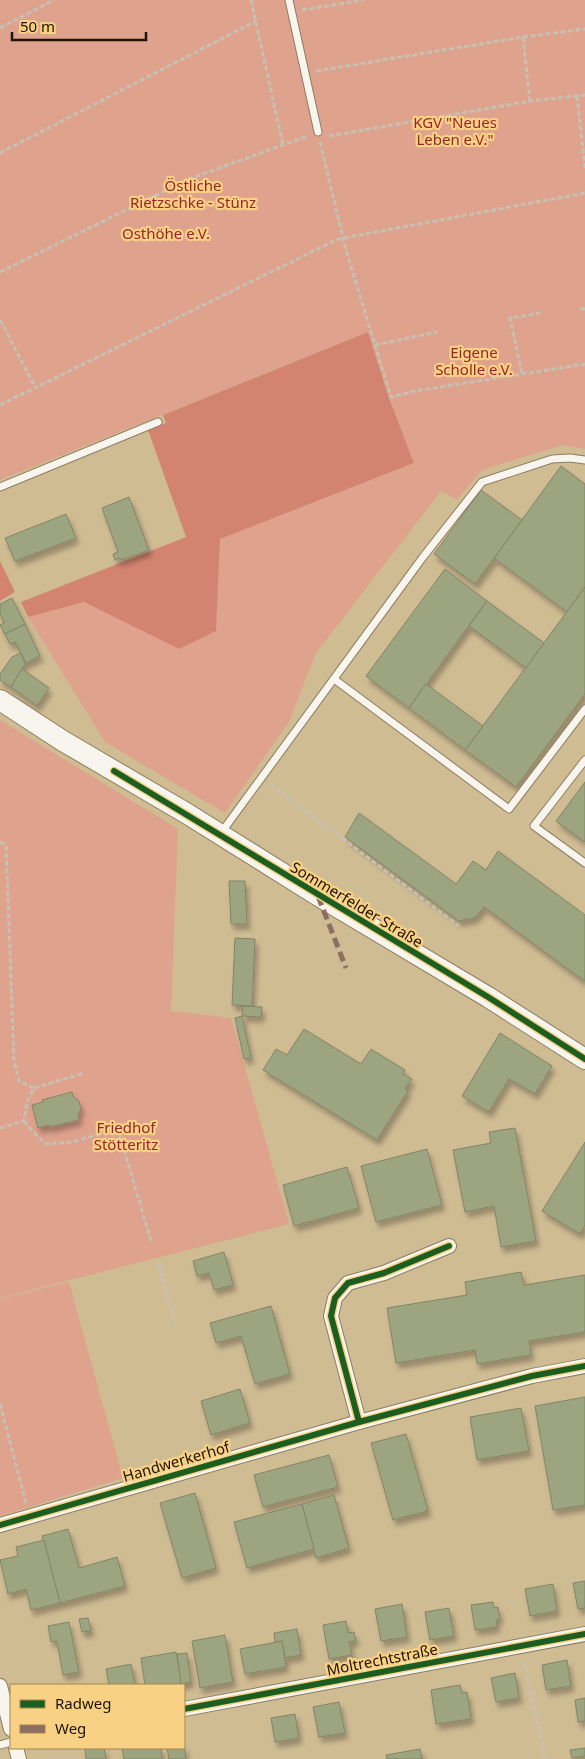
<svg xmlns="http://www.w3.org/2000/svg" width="585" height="1759" viewBox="0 0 585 1759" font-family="'Noto Sans',sans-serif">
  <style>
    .green { fill: #dfa28c }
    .forest { fill: #d38471 }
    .building { fill: #9ca580; stroke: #838467; filter: url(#shadow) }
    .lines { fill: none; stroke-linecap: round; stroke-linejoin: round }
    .service-casing { stroke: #8c7d5f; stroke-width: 9 }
    .minor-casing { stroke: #8c7d5f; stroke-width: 16 }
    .secondary-casing { stroke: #8c7d5f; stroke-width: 22 }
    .path { stroke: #c7c0b4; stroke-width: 3; stroke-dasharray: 5 2.5; stroke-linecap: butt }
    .service { stroke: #f8f5ef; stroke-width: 7 }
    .minor { stroke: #f8f5ef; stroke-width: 14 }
    .secondary { stroke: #f8f5ef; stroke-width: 20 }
    .quiet { stroke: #8d6e63; stroke-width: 5; stroke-dasharray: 10 5; stroke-linecap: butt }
    .cycleway-casing { stroke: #f8d185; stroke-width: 9 }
    .cycleway { stroke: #1b5e20; stroke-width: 6 }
    .labels { text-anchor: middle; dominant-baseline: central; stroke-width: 4.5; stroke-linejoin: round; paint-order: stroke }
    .park-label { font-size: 15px; fill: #99252a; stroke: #f8d185 }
    .street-label { font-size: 15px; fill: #1e1300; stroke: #f8d185 }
  </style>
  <defs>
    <filter id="shadow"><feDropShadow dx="3" dy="5.5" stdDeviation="2.5" flood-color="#0004"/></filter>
  </defs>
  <rect width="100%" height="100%" fill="#d0bc93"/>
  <!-- green -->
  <g class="green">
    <path d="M0 0H585V449L563 445 482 470 457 500 441 491 316 653 289 722 225 813 105 742 28 617 84 602 179 649 216 631 220 539 414 463 389 398 368 332 0 480Z"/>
    <path d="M0 720 178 829 171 1011 231 1018 289 1224 0 1298Z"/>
    <path d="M69 1282 123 1478 0 1516V1299Z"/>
  </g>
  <!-- forest -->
  <g class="forest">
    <path d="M368 332 389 398 414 463 220 539 216 631 179 649 84 602 28 617 21 602 186 537 148 430 166 423 163 415Z"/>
    <path d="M0 561 15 592 0 601Z"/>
  </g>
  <!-- building -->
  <g class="building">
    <path d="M561 466 585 484V587L567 612 494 558Z"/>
    <path d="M481 490 522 520 475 584 434 554Z"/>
    <path d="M129 497 149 550 121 560 120 558 115 560 113 554 118 552 102 508Z"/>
    <path d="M66 514 76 538 15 561 5 538Z"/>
    <path d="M445 569 487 601 409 708 366 676Z"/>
    <path d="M585 587V694L516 787 465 750Z"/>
    <path d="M12 598 25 624 5 634 0 625 4 623 0 614V604Z"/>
    <path d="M487 601 544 643 526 668 469 626Z"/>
    <path d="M25 624 40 656 26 663 15 642 10 644 5 634Z"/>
    <path d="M21 653 25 664 11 687 0 680V674L12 657Z"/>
    <path d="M22 669 49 688 37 706 11 687Z"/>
    <path d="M426 684 483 726 465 750 409 708Z"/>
    <path d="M585 782V842L556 821Z"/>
    <path d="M359 813 456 884 473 861 486 870 498 851 585 915V979L584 981 484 907 475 918 459 921 345 837Z"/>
    <path d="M229 881H245L247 924H231Z"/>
    <path d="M235 938 255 939 252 1006 232 1005Z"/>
    <path d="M243 1006 262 1007 261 1017 242 1016Z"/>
    <path d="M242 1016 251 1058 244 1059 235 1018Z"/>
    <path d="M304 1029 361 1064 371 1049 405 1070 403 1074 412 1079 405 1089 408 1091 377 1140 263 1070 276 1049 287 1055Z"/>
    <path d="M500 1033 552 1066 535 1094 509 1079 489 1112 462 1096Z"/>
    <path d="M72 1092 74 1098 79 1101 81 1110 78 1114 79 1120 49 1127V1125L38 1128 32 1105 43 1102 42 1100Z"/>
    <path d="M515 1128 536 1241 501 1247 494 1206 465 1212 453 1150 491 1143 489 1132Z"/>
    <path d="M585 1142V1225L580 1234 542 1211Z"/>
    <path d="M427 1149 442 1205 376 1222 361 1166Z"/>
    <path d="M347 1167 359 1208 294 1226 283 1185Z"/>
    <path d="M224 1252 233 1285 214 1290 209 1273 197 1276 193 1261Z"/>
    <path d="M521 1272 524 1285 585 1275V1332L529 1341 531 1355 477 1364 475 1350 396 1363 387 1308 467 1295 465 1282Z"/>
    <path d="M271 1306 290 1374 255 1384 241 1336 216 1343 210 1323Z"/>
    <path d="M240 1389 250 1423 211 1435 201 1401Z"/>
    <path d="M585 1397V1505L553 1510 535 1406Z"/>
    <path d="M521 1408 529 1451 477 1460 470 1417Z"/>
    <path d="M406 1434 428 1511 393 1520 371 1443Z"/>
    <path d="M329 1455 338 1487 263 1507 254 1475Z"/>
    <path d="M195 1493 216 1568 182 1578 160 1503Z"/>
    <path d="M334 1495 349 1548 316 1558 302 1504Z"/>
    <path d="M302 1504 314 1549 247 1568 234 1522Z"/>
    <path d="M68 1529 79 1568 117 1557 125 1586 60 1603 42 1536Z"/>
    <path d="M44 1540 60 1603 31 1610 26 1589 8 1594 0 1560 18 1556 16 1547Z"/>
    <path d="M585 1581V1608L578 1609 573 1583Z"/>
    <path d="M553 1584 557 1611 530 1616 525 1589Z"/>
    <path d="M493 1602 494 1608 498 1607 500 1619 496 1620 497 1627 475 1630 471 1605Z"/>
    <path d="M402 1604 407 1637 381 1641 375 1609Z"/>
    <path d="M449 1608 454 1636 430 1640 425 1612Z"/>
    <path d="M88 1618 91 1631 82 1632 79 1619Z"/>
    <path d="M346 1621 348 1633 354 1632 356 1641 349 1642 352 1655 329 1659 323 1625Z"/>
    <path d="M69 1622 79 1672 63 1675 57 1641 51 1642 48 1626Z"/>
    <path d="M297 1629 301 1655 285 1658 282 1641 275 1642 274 1633Z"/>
    <path d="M225 1635 233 1682 200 1688 192 1641Z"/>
    <path d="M282 1641 286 1667 245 1674 240 1649Z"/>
    <path d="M176 1652 182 1685H145L141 1658Z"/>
    <path d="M187 1653 191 1682 181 1684 177 1654Z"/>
    <path d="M567 1660 571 1686 546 1690 542 1665Z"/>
    <path d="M131 1664 135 1685H109L106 1669Z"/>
    <path d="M515 1673 519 1698 496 1702 491 1678Z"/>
    <path d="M460 1685 462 1693 467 1692 471 1719 436 1724 431 1690Z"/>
    <path d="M585 1698V1721L578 1722 575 1700Z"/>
    <path d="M339 1702 345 1733 319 1737 313 1707Z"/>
    <path d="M295 1714 299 1738 275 1742 271 1718Z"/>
    <path d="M184 1744 186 1759H169L167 1748H184Z"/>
    <path d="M85 1748H104L106 1759H86Z"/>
    <path d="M122 1748H161L162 1759H124Z"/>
    <path d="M585 1748V1756L572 1758 570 1750Z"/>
    <path d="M420 1749 422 1759H387L386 1755Z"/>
  </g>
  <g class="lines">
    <defs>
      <g id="service">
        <path d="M289 0 318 132"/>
        <path d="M0 487 158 422"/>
        <path d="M334 679 509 809 585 709"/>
        <path d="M585 760 534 826 585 863"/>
        <path d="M221 833 423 557 482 482 552 459 570 458 585 460"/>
        <path d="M0 1745 11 1742"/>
      </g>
      <g id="minor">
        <path d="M359 1422 331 1316 335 1298 348 1283 384 1273 449 1246"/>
        <path d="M0 1525 359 1422 532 1376 585 1366"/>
        <path d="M0 1686 11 1729"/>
        <path d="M184 1709 585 1634"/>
        <path d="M16 1748 19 1759"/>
      </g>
      <path id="secondary" d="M0 700 63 741 186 813 317 895 488 997 585 1059"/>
    </defs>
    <!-- service casing -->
    <use href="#service" class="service-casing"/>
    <!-- minor casing -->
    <use href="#minor" class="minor-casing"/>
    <!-- secondary casing -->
    <use href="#secondary" class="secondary-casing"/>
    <!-- path -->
    <g class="path">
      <path d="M251 0 283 145"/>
      <path d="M302 10 364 0"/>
      <path d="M0 28 54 0"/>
      <path d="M523 37 530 101"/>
      <path d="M316 71 523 37 585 29"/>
      <path d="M577 96 585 168"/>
      <path d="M329 136 530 101 585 95"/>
      <path d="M320 142 346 250 391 397 415 391 585 364"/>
      <path d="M0 153 256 21"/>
      <path d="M0 272 189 179 308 136"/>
      <path d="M580 309H585"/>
      <path d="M0 320 35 387"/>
      <path d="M375 345 437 332"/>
      <path d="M522 373 510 318 540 313"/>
      <path d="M0 405 338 239 585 193"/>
      <path d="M270 784 459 926"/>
      <path d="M0 842 6 845 14 1061 19 1081 34 1088"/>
      <path d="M24 1121 33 1132 46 1144 72 1142 118 1129 151 1241"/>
      <path d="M0 1128 24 1121 27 1102 34 1088 84 1073"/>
      <path d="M159 1264 175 1325"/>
      <path d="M0 1404 26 1503"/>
      <path d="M524 1661 545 1759"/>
    </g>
    <!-- service -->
    <use href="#service" class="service"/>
    <!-- minor -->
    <use href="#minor" class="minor"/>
    <!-- secondary -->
    <use href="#secondary" class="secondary"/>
    <!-- quiet -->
    <path class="quiet" d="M318 896 346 968"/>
    <defs>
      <g id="cycleway">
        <path d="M114 771 488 997 585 1059"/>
        <path d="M359 1422 331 1316 335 1298 348 1283 384 1273 449 1246"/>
        <path d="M0 1525 359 1422 532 1376 585 1366"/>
        <path d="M184 1709 585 1634"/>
      </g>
    </defs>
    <!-- cycleway casing -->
    <use href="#cycleway" class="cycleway-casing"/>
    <!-- cycleway -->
    <use href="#cycleway" class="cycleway"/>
  </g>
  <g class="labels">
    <!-- park labels -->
    <g class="park-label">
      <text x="455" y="122">KGV "Neues<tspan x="455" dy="17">Leben e.V."</tspan></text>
      <text x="193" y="185">Östliche<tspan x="193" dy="17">Rietzschke - Stünz</tspan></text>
      <text x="166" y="233">Osthöhe e.V.</text>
      <text x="474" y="352">Eigene<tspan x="474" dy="17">Scholle e.V.</tspan></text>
      <text x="126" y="1127">Friedhof<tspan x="126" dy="17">Stötteritz</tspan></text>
    </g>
    <!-- street labels -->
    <g class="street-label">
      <text transform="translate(357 904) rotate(31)">Sommerfelder Straße</text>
      <text transform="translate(176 1461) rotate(-16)">Handwerkerhof</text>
      <text transform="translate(382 1659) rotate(-11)">Moltrechtstraße</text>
    </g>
  </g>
  <!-- legend -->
  <rect x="10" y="1684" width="175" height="65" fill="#f8d185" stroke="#a18550"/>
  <rect x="20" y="1700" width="25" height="8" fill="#1b5e20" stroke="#a18550"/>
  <text x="55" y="1709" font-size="15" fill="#1e1300">Radweg</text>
  <rect x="20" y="1725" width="25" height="8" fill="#8d6e63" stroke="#a18550"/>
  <text x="55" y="1734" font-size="15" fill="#1e1300">Weg</text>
  <!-- scale -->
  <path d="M12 32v8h134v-8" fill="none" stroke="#1e1300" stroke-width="2.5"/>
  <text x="20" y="32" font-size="15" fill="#1e1300" stroke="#f8d185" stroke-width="4" paint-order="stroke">50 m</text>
</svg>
